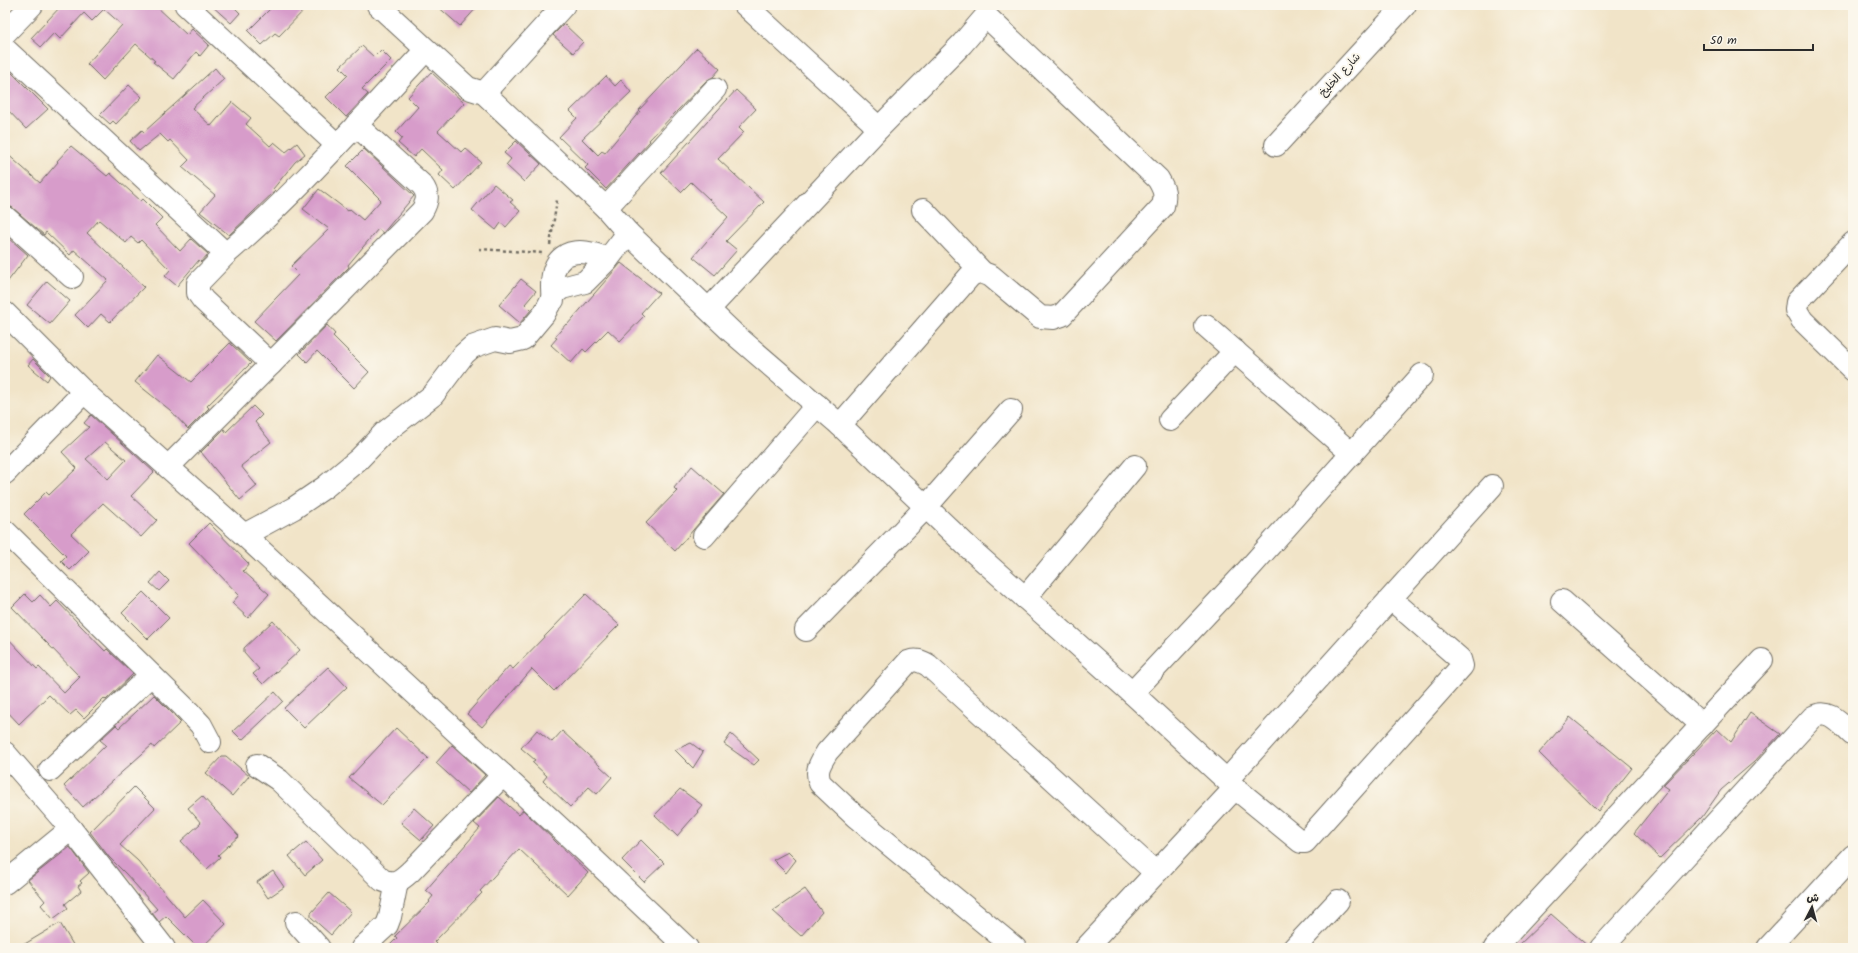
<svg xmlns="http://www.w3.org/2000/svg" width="1858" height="953" viewBox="0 0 1858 953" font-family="Kalam,'Playpen Sans Arabic',sans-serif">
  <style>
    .building { fill: #d79cca; fill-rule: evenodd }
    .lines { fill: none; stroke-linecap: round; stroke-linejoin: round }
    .minor-casing { stroke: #706c62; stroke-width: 24 }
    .path { stroke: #706c62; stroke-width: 2.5; stroke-dasharray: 3 3; stroke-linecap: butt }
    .minor { stroke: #fff; stroke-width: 22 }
    .labels { text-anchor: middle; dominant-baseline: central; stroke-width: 4; stroke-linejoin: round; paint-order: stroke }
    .street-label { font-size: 11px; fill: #2b2b2b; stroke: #fbf7ec }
  </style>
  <rect width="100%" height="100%" fill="#fbf7ec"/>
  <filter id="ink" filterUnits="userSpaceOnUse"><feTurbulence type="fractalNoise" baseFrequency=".025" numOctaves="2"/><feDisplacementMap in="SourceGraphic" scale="8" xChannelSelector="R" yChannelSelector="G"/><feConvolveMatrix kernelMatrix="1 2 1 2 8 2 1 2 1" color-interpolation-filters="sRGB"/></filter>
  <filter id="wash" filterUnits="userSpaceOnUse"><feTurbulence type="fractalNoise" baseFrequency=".012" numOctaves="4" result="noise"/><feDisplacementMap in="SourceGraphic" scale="16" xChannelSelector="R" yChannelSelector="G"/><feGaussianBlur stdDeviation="0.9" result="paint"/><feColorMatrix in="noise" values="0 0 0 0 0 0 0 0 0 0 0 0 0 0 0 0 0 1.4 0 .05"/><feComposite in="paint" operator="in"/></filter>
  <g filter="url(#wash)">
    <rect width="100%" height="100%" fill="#f1e4c8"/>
    <g id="blocks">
      <!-- building -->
      <g class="building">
        <path d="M62 5H155L187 35 192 29 209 45 200 56 196 52 174 79 153 62 155 61 136 44 103 80 87 64 122 25 104 9 92 21 84 13 60 39 54 33 41 47 31 38Z"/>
        <path d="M211 5H232L240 13 231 23Z"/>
        <path d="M274 5H309L279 36 275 33 262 45 248 31Z"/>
        <path d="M436 5H479L460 26Z"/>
        <path d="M564 24 583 42 573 53 553 35Z"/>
        <path d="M362 46 374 57 381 50 391 60 362 89 368 94 346 117 326 97 348 75 340 67Z"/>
        <path d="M697 48 720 69 713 77 706 81 649 140 650 141 606 189 585 168 588 165 559 137 577 118 570 111 606 76 615 86 621 80 631 92 582 139 598 155 602 151 605 153 640 111 639 110Z"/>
        <path d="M6 67 48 109 26 129 5 107Z"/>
        <path d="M215 68 224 79 192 108 211 126 232 102 251 118 246 124 270 146 274 142 286 152 297 143 305 154 295 162 273 189 275 191 229 235 200 212 215 195 182 167 189 160 170 140 168 142 160 134 139 151 130 141 142 130 144 132Z"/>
        <path d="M431 72 464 103 438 131 461 152 465 148 481 162 455 190 439 175 443 170 421 149 414 157 398 143 402 138 396 132 418 107 408 97Z"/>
        <path d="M129 85 142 97 116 124 113 121 110 124 100 115Z"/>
        <path d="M736 90 756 109 739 127 744 132 718 159 764 202 726 241 737 250 715 275 693 257 728 217 691 182 681 192 661 173Z"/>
        <path d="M516 141 541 164 524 182 506 165 511 159 504 153Z"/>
        <path d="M71 146 107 176 110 173 141 201 143 199 162 218 155 225 180 251 191 239 208 254 201 262 199 260 177 286 165 276 170 270 141 240 138 243 131 237 126 243 99 220 87 233 144 287 110 322 101 314 88 328 75 315 108 280 74 250 70 255 46 232 44 235 13 208 5 204V152L40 183 58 162 57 161Z"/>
        <path d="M364 149 414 196 383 233 378 229 348 265 349 267 276 341 254 321 299 274 291 266 329 229 303 209 319 189 348 211 350 209 363 220 381 200 347 166Z"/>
        <path d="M494 184 513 200 510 202 520 211 506 227 501 223 496 230 472 210Z"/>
        <path d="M9 238 28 255 5 285V243Z"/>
        <path d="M621 263 659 293 641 313 644 316 620 341 608 330 586 352 583 349 571 363 551 345 557 338 555 337 566 324 567 325Z"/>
        <path d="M521 279 536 291 525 304 531 310 520 323 499 305Z"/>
        <path d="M47 281 70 301 50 324 27 305Z"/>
        <path d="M327 325 335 334 333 336 369 372 354 388 317 351 307 362 299 354Z"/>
        <path d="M230 343 251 363 207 406 209 408 188 429 170 410 135 382 157 355 191 382Z"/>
        <path d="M33 359 50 376 47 381 28 365Z"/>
        <path d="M253 406 262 415 255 422 271 442 241 466 257 486 240 500 201 452 224 429 226 432Z"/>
        <path d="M91 415 154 472 131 496 157 520 141 537 103 503 71 534 89 551 70 570 61 561 66 556 24 514 46 492 49 495 77 468 62 452 89 427 84 423ZM105 442 126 460 108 479 86 459Z"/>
        <path d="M692 466 724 494 675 551 646 523 677 491 674 488Z"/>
        <path d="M209 523 249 564 243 571 269 594 248 618 232 603 239 595 189 543Z"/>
        <path d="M160 572 169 581 159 591 150 583Z"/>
        <path d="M143 592 169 618 148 639 122 613Z"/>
        <path d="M25 594 33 602 40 595 51 607 57 601 105 651 107 649 133 674 106 700 104 698 84 718 76 710 70 715 49 695 19 724 5 709V635L37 669 39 667 64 693 80 677 12 607Z"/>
        <path d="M586 594 619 625 554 691 532 669 482 727 467 714 509 666 513 669Z"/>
        <path d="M273 621 300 650 263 684 253 674 259 669 244 652V648Z"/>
        <path d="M328 667 347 687 304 728 284 708Z"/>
        <path d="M275 692 283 701 242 740 233 731Z"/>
        <path d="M154 695 181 722 154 748 152 745 83 807 64 786 106 745 100 740 116 725 119 728Z"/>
        <path d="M1750 713 1780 734 1754 762 1721 790 1702 817 1660 858 1634 833 1669 789 1663 785 1717 729 1731 742Z"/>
        <path d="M1570 717 1632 768 1598 811 1539 753Z"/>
        <path d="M396 728 428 758 382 805 349 778Z"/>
        <path d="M537 730 552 742 562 731 612 777 597 794 589 787 570 807 543 781 547 776 532 762 535 760 521 748Z"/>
        <path d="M731 734 759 760 754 765 724 744Z"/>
        <path d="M691 743 703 752 693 768 675 750Z"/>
        <path d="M452 745 485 775 469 793 436 763Z"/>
        <path d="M222 756H226L249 776 232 796 206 773Z"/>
        <path d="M134 787 155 808 120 845 138 861 185 917 203 900 226 924 201 948H198L166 916 159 922 152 913 157 909 126 874 109 857 90 832Z"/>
        <path d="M680 789 702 805 697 811 698 812 677 836 655 815Z"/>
        <path d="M202 796 239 836 218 855 220 857 207 869 181 841 201 823 188 808Z"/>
        <path d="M499 797 519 815 523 810 588 873 568 895 519 849 480 891 482 893 434 942 440 948H387L397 938 395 936 430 902 429 901 433 896 426 890 480 828 474 823Z"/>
        <path d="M414 808 434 826 421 840 401 823Z"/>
        <path d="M641 840 664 863 644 882 622 860Z"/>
        <path d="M306 842 322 860 305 875 289 856Z"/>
        <path d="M70 847 89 873 80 881 82 883 78 886 81 891 65 904 68 908 53 919 41 905 45 901 28 880Z"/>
        <path d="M788 852 796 860 786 873 773 860Z"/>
        <path d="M273 871 284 887 268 898 257 882Z"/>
        <path d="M805 889 822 912 801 936 773 911Z"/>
        <path d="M329 893 351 912 331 935 311 917V913Z"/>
        <path d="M1551 914 1589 947V948H1516Z"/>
        <path d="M60 923 75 948H18Z"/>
      </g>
    </g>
  </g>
  <g filter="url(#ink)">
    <use href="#blocks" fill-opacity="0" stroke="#706c62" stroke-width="1"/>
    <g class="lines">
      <defs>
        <g id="minor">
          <path d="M186 5 337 145"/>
          <path d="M378 5 468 88 484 93 606 208 628 233 733 333 840 425 968 547 1132 693 1235 788 1301 842H1305L1462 666 1460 659 1391 599"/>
          <path d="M745 5 879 128"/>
          <path d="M5 33 32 5"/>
          <path d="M5 49 226 254C298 192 361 119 426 50"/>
          <path d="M484 93 564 5"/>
          <path d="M1276 145 1405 5"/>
          <path d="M606 208 715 89"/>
          <path d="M923 210 982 272"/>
          <path d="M5 217 72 277"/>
          <path d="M1853 243 1797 302 1796 310 1802 320 1853 370"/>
          <path d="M226 254 198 283V293L203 300 271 364 422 211C428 201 429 194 422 185L356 125"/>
          <path d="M553 300C547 257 568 242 608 259"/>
          <path d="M709 309 879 128 962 44 986 16 1158 179C1164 189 1166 194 1163 206L1062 315 1053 318 1040 317 991 276C982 272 978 271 970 276L840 425"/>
          <path d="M5 313 84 392 244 535 588 854 687 948"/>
          <path d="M1206 326 1352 454"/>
          <path d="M1170 420 1235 351"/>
          <path d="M168 467 271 364"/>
          <path d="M5 473 84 392"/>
          <path d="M5 531 188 711 201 725 210 742"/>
          <path d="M244 535 294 508 325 487 359 459 384 433 433 395 464 354 472 347 495 339 510 342 523 339 544 314 555 293 562 288 585 282 608 259 628 233"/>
          <path d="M704 536 817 405"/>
          <path d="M1025 598 1135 466"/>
          <path d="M1562 601 1702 725"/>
          <path d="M806 630 926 507 1011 410"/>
          <path d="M1132 693 1246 572 1422 375"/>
          <path d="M5 753 71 829 164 948"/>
          <path d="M257 765 279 780 382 880C395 886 401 880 411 871L503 775"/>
          <path d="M50 770 151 675"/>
          <path d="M1227 780 1492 486"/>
          <path d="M5 883 71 829"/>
          <path d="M296 922 319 948"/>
          <path d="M362 948 387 925 390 917 397 882"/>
          <path d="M1015 948 856 817 820 783C815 770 820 764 827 752L908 662C916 659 921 661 928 665L1155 872"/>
          <path d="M1086 948 1235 788"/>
          <path d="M1294 948 1338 901"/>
          <path d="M1495 948 1762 660"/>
          <path d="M1601 948 1813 717C1830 708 1841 724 1853 735"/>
          <path d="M1768 948 1853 856"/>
        </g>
      </defs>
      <!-- minor casing -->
      <use href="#minor" class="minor-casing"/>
      <!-- path -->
      <g class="path">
        <path d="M550 245 557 200"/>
        <path d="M479 249 543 253"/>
      </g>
      <!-- minor -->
      <use href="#minor" class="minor"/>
    </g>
  </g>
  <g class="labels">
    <!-- street labels -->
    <g class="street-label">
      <text transform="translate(1340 75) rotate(-47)">شارع الخليخ</text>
    </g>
  </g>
  <!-- margin -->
  <rect width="1858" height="953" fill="none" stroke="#fbf7ec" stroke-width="20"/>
  <!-- north arrow -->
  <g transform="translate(1812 907) rotate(6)" stroke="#fbf7ec" stroke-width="3" paint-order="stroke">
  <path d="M0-3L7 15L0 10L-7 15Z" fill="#2b2b2b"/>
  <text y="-6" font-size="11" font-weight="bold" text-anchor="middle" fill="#2b2b2b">ش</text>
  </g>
  <!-- scale -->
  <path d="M1704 44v6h109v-6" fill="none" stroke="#2b2b2b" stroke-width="2"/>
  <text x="1710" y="44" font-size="12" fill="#2b2b2b" stroke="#fbf7ec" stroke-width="3" paint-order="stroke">50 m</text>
</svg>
